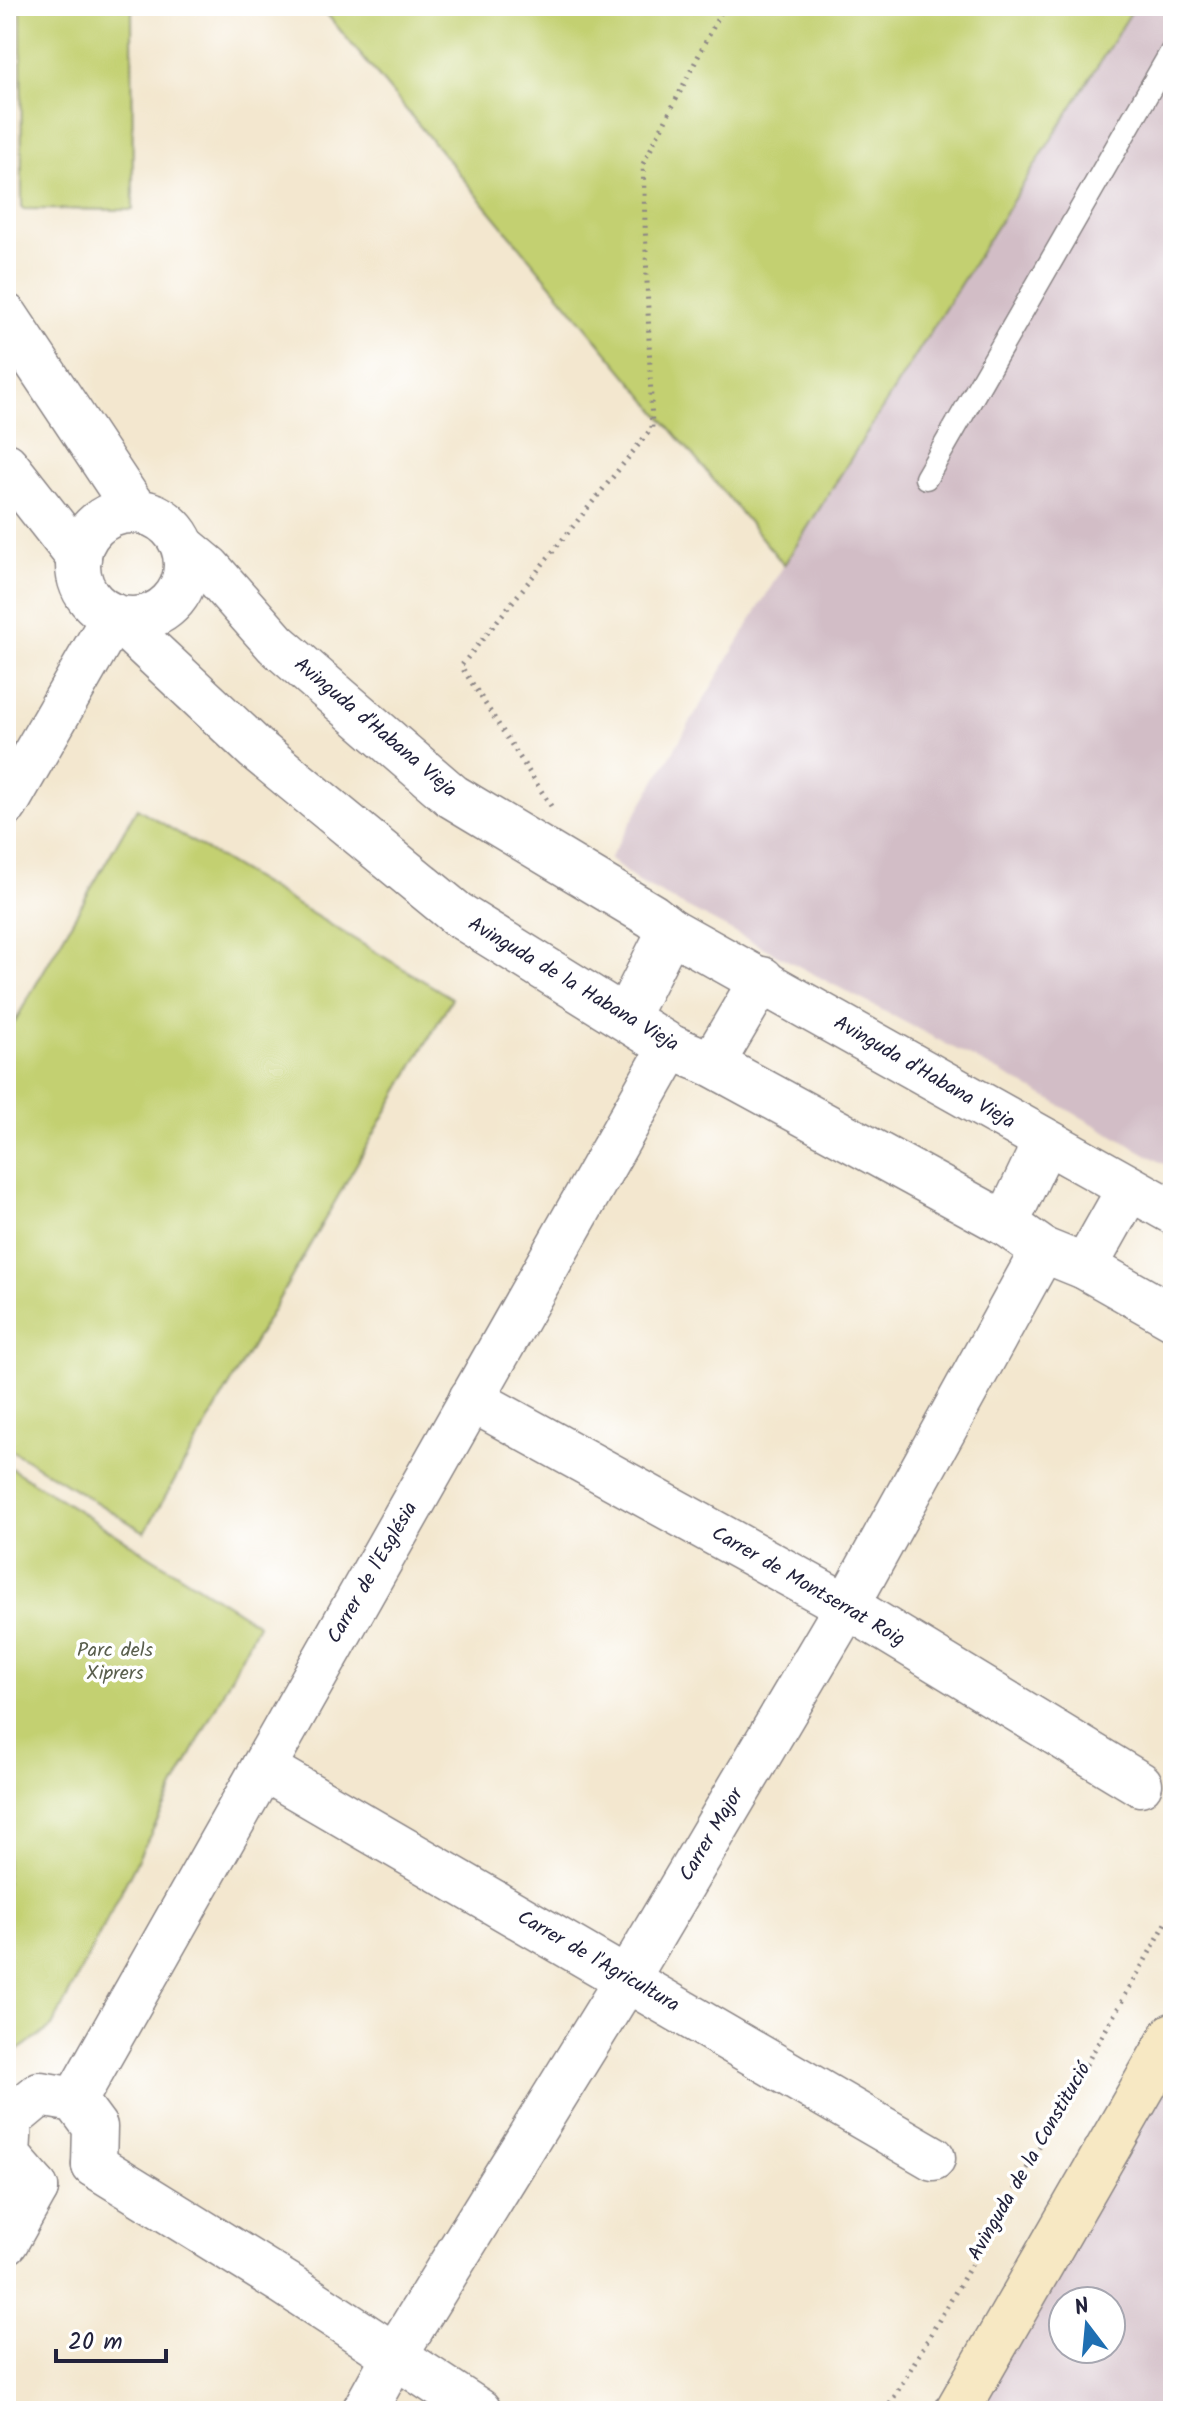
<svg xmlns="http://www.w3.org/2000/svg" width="1179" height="2417" viewBox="0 0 1179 2417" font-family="Kalam,sans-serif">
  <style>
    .industrial { fill: #d2bdc6; fill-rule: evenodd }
    .green { fill: #c3d071; stroke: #727956; stroke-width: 2 }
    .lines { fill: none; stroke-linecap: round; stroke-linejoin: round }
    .lane-casing { stroke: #8a8485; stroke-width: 25 }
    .street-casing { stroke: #8a8485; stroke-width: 47 }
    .secondary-casing { stroke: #8a8485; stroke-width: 47 }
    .path { stroke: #8a8485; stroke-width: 5; stroke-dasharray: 2 6; stroke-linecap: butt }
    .lane { stroke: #fff; stroke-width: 22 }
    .street { stroke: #fff; stroke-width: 44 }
    .secondary { stroke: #f7e8c3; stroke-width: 44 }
    .labels { text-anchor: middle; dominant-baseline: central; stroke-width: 7; stroke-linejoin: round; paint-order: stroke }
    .street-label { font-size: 20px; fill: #22223b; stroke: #fff }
    .park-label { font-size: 20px; fill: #5a5f4e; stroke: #fff }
  </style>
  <rect width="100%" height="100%" fill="#fff"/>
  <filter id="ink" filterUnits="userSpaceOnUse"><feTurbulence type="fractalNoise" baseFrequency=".0125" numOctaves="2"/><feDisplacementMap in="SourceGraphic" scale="16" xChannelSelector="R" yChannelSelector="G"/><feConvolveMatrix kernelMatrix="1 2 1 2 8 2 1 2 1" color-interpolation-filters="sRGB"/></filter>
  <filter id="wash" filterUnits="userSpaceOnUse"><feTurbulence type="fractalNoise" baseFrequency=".006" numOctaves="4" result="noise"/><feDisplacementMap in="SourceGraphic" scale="32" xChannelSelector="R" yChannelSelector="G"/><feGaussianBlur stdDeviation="1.8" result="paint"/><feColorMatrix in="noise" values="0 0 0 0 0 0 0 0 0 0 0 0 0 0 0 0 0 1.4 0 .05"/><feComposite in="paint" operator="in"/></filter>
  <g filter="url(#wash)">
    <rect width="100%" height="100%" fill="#f3e7cf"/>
    <!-- industrial -->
    <g class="industrial">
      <path d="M1135 6H1173V1169L1024 1085 637 881 609 859 784 565Z"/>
      <path d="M1173 2008V2411H949ZM1063 2301H1111V2349H1063Z"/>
    </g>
    <!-- green -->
    <g class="green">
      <path d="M21 6H132L133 210 22 209Z"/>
      <path d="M320 6H1135L784 565Z"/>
      <path d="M137 808 452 998 145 1532 6 1447V1037Z"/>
      <path d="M6 1465 258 1624 52 2027 6 2058Z"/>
    </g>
  </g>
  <g filter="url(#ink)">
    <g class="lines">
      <defs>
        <path id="lane" d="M926 478 1173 49"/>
        <g id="street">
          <path d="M6 316 135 510"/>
          <path d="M6 465 79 558"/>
          <circle cx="132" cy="565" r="54"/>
          <path d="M185 548 209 568 276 644 452 796 652 916 670 930 1173 1212"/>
          <path d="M114 616 256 749 457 914 671 1047 712 1064 1006 1224 1043 1250 1085 1267 1173 1317"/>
          <path d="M6 804 114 616"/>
          <path d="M626 1017 670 930"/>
          <path d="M712 1064 762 979"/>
          <path d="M1006 1224 1045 1142"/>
          <path d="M1085 1267 1129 1189"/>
          <path d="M471 1399 847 1606 1140 1784"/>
          <path d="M263 1768 933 2158"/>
          <path d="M75 2100 671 1047"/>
          <path d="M94 2165 286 2284 479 2411"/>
          <path d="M36 2188 8 2156 10 2119 40 2094 75 2100 95 2127 94 2165"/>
          <path d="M6 2242 36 2188"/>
          <path d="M364 2411 395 2355 627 1979 847 1606 1043 1250"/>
        </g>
        <path id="secondary" d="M957 2411 1173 2035"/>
      </defs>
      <!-- lane casing -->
      <use href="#lane" class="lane-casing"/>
      <!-- street casing -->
      <use href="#street" class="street-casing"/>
      <!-- secondary casing -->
      <use href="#secondary" class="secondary-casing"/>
      <!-- path -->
      <g class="path">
        <path d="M551 806 461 666 652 428 643 164 724 6"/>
        <path d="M886 2411 1008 2202 1173 1911"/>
      </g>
      <!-- lane -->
      <use href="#lane" class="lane"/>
      <!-- street -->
      <use href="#street" class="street"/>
      <!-- secondary -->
      <use href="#secondary" class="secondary"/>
    </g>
  </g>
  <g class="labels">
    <!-- street labels -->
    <g class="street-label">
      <text transform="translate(375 728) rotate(40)">Avinguda d'Habana Vieja</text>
      <text transform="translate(573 985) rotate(31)">Avinguda de la Habana Vieja</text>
      <text transform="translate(924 1073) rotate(30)">Avinguda d'Habana Vieja</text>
      <text transform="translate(373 1573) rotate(-60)">Carrer de l'Església</text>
      <text transform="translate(808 1587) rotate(30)">Carrer de Montserrat Roig</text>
      <text transform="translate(712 1835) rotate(-59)">Carrer Major</text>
      <text transform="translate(598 1962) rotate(30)">Carrer de l'Agricultura</text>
      <text transform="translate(1030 2162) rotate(-60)">Avinguda de la Constitució</text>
    </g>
    <!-- park labels -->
    <g class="park-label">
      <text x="115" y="1651">Parc dels<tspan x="115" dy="23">Xiprers</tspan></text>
    </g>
  </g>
  <!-- margin -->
  <rect width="1179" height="2417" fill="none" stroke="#fff" stroke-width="32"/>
  <!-- north arrow -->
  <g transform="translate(1087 2325) rotate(344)"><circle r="38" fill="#ffffff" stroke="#a7a7b1" stroke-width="2"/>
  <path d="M0-6L14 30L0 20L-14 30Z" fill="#1f6fb2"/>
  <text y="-12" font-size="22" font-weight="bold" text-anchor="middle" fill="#22223b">N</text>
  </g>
  <!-- scale -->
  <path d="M56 2349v12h110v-12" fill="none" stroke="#22223b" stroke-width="4"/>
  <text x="68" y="2349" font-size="24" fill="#22223b" stroke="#ffffff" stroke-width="6" paint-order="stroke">20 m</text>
</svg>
